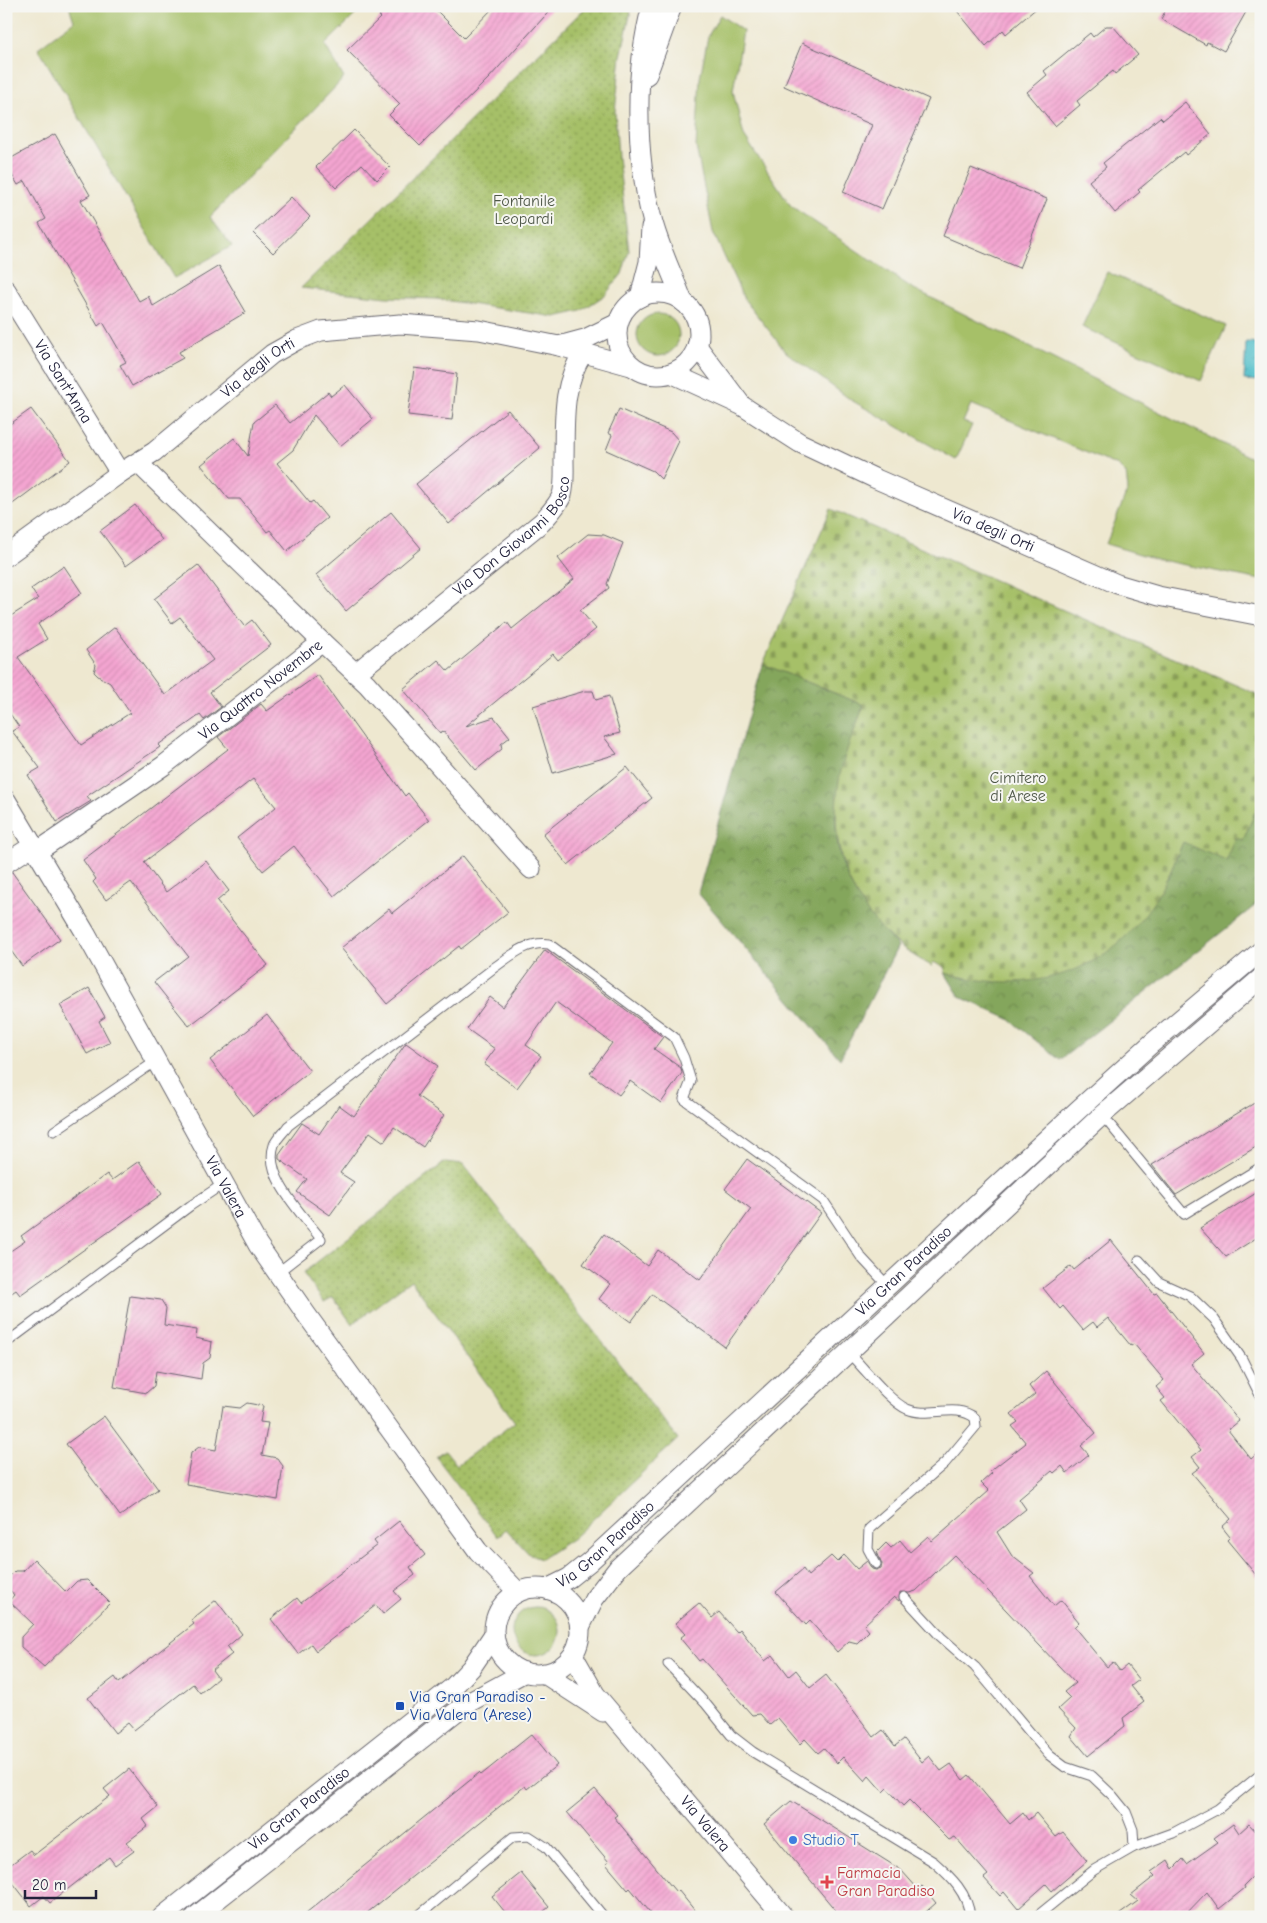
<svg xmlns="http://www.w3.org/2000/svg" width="1267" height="1923" viewBox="0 0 1267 1923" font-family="'Comic Neue',sans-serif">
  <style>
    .green { fill: #a6c067; stroke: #647151 }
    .forest { fill: url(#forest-crowns); stroke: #53644c }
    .cemetery { fill: url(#cemetery-stones); stroke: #647151 }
    .park { fill: url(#park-dots); stroke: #647151 }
    .water { fill: url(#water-ripples); stroke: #3a7182 }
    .building { fill: url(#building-hatch) }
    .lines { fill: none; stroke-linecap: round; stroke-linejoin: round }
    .service-casing { stroke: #69676f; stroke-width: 11 }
    .minor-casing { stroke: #69676f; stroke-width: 21 }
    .service { stroke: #fff; stroke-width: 9 }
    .minor { stroke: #fff; stroke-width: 19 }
    .transit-dot { fill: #1a4fb4; stroke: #f6f6f2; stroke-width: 2 }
    .shop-dot { fill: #3f7fe0; stroke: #f6f6f2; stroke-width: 2 }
    .health-dot { fill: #e0444e; stroke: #f6f6f2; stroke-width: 2 }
    .labels { text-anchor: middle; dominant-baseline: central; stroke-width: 4; stroke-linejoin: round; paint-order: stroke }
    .park-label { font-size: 16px; fill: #50594a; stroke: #f6f6f2 }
    .street-label { font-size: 16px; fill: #22223b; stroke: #f6f6f2 }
    .transit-label { font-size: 16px; fill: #164399; stroke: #f6f6f2; text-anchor: start }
    .shop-label { font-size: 16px; fill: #366cbe; stroke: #f6f6f2; text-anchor: start }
    .health-label { font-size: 16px; fill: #be3a42; stroke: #f6f6f2; text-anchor: start }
  </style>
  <defs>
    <pattern id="forest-crowns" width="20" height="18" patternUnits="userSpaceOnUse" patternTransform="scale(1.25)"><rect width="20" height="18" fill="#84a65c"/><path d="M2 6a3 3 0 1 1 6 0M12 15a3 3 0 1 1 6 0" fill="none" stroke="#6c874d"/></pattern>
    <pattern id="cemetery-stones" width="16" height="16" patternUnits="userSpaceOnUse" patternTransform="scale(1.25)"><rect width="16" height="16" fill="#a6c067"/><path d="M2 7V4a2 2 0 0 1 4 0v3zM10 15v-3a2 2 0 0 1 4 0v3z" fill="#879c56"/></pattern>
    <pattern id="park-dots" width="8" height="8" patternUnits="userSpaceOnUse" patternTransform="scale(1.25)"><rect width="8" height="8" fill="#a6c067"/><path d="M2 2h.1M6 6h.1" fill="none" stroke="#879c56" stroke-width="1.8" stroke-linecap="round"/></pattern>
    <pattern id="water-ripples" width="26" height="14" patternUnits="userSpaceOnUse" patternTransform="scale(1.25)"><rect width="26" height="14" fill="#53c0ca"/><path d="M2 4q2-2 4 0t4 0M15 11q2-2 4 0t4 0" fill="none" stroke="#449ca5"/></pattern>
    <pattern id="building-hatch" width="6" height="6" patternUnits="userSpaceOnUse" patternTransform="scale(1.25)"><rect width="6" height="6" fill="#f4a5d1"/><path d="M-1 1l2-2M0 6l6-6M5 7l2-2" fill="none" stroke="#d18eb4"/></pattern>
  </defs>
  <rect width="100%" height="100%" fill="#f6f6f2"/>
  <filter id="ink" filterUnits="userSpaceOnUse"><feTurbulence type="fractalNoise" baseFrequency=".02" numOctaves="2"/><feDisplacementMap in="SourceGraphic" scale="10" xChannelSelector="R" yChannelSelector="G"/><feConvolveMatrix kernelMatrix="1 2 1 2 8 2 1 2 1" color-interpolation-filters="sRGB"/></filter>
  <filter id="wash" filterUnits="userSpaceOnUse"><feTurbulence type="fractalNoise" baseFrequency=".0096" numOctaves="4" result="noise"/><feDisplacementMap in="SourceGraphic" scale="20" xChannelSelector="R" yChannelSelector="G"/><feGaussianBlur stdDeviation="1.12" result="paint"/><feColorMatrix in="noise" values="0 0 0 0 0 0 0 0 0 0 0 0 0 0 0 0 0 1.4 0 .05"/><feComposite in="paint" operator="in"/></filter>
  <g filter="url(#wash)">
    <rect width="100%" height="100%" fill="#eee8d0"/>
    <!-- green -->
    <g class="green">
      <path d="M69 6H364L325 45 344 78 210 217 232 246 174 278 38 48 74 21Z"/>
      <path d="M720 15 743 31 733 91 744 136 791 206 912 288 1261 463V580L1160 560 1106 544 1128 489 1126 474 1118 466 971 404 963 422 972 425 956 460 851 400 786 352 744 299 713 232 696 147 700 78 708 36Z"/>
      <path d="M1107 272 1226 326 1201 381 1082 327Z"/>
      <circle cx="658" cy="335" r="21"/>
      <circle cx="536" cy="1631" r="24"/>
    </g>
    <!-- forest -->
    <g class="forest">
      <path d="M763 664 864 705C826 801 817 868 898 946L840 1059 698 893Z"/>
      <path d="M1261 799V901L1060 1060 1009 1019 960 997 945 973 972 980 1168 878 1183 842 1236 837 1243 840Z"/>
    </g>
    <!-- cemetery -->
    <path class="cemetery" d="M831 509 1261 696V799L1243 840 1236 838 1226 861 1183 842C1173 865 1163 890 1148 910 1099 980 1023 994 945 973V967L933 962 932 966C863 931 827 864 838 788 841 759 854 732 864 705L763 664Z"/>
    <!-- park -->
    <g class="park">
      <path d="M587 6H632L621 56 615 112 618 157 629 251 622 274 605 295 581 311 555 317 437 299 387 297 301 288Z"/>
      <path d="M445 1162 463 1164 678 1439 573 1538 541 1559 530 1555 506 1529 498 1537 436 1457 445 1450 457 1465 515 1422 411 1280 352 1324 333 1297 324 1302 303 1273Z"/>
    </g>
    <!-- water -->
    <path class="water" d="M1246 342 1261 343V381L1244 380Z"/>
    <g id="blocks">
      <!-- building -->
      <g class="building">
        <path d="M389 6H432L464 38 495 6H554L489 78 420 146 389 115 400 104 347 50 381 17 379 16Z"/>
        <path d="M953 6H1039L1006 34 1003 30 986 46Z"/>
        <path d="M1168 6H1235L1246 12 1224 51 1207 42 1206 45 1161 19Z"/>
        <path d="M1106 26H1113L1138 55 1115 74 1113 71 1077 101 1080 105 1055 126 1027 92 1047 75 1044 71 1090 33 1093 37Z"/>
        <path d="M802 43 929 99 882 209 843 192 872 125 784 86Z"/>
        <path d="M1185 102 1211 134 1186 155 1184 152 1138 190 1140 192 1115 213 1089 181 1106 167 1103 163 1160 117 1163 120Z"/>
        <path d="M354 130 390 167 377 180 362 164 336 188 316 167Z"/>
        <path d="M55 134 90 195 81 200 139 301 148 296 153 306 219 266 246 312 179 352 183 358 132 386 120 365 126 362 103 322 98 326 39 223 46 219 25 181 18 185 6 165V161Z"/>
        <path d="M971 168 1047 199 1019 268 943 236Z"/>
        <path d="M291 197 310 217 273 253 253 233Z"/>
        <path d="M414 368 457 374 452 420 408 415Z"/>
        <path d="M345 385 373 419 340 446 314 415 293 450 277 463 310 503 313 501 327 518 287 551 270 530 267 532 240 499H229L201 465 234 438 248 456 254 422 275 405 290 423 328 392 331 396Z"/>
        <path d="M31 409 70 461 6 509V427Z"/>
        <path d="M619 409 671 432 679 441 661 479 653 471 606 450 612 435 608 433Z"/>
        <path d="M508 410 540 448 449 524 416 484Z"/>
        <path d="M135 505 162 540 126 566 100 531Z"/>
        <path d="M391 512 421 548 346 611 316 575Z"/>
        <path d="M588 534 604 535 623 543 607 584 609 588 580 610 596 629 558 660 553 654 466 726 494 717 510 737 501 744 502 749 476 770 443 731 440 733 403 689 438 660 448 671 507 622 512 629 574 579 558 558Z"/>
        <path d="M198 565 244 626 252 620 271 645 210 692 221 707 204 720 200 715 158 745 160 747 87 796 91 801 57 822 28 775 40 768 12 731 19 727 6 708V619L38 599 31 589 64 566 82 593 38 624 47 639 18 657 81 745 130 713 110 683 98 676 94 672 96 665 86 650 115 627 165 695 213 660 180 617 172 623 154 599Z"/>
        <path d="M318 675 405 796 408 793 429 820 334 896 294 846 263 871 237 838 276 807 253 779 144 862 166 892 206 861 229 891 217 901 268 965 189 1026 154 982 188 956 131 882 106 900 93 882 96 879 83 860 228 749 218 737 261 704 267 711Z"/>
        <path d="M585 691H593L596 700 609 696 620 733 604 737 617 754 553 773 533 706Z"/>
        <path d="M627 767 652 798 568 865 543 834Z"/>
        <path d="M463 856 508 912 461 949 459 946 387 1004 341 948 389 909 392 913Z"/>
        <path d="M12 872 60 939 22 966 6 944V874Z"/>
        <path d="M545 950 663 1037 654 1049 681 1068 682 1073 661 1103 630 1081 619 1095 590 1073 612 1043 556 1002 526 1045 541 1056 517 1088 484 1064 495 1049 467 1029 490 997 503 1007Z"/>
        <path d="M89 988 105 1017 99 1021 110 1042 87 1054 60 1005Z"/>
        <path d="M267 1015 310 1071 253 1116 210 1060Z"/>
        <path d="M406 1043 438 1066 417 1096 444 1115 423 1147 394 1127 384 1142 370 1132 340 1173 354 1182 330 1215 297 1192 307 1179 279 1159V1155L302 1123 319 1134 339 1105 354 1116Z"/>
        <path d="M1261 1099V1144L1176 1195 1152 1165Z"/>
        <path d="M747 1159 821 1213 725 1347 652 1294 631 1322 599 1299 610 1284 583 1264 604 1234 647 1266 658 1250 700 1280 751 1209 725 1189Z"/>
        <path d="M139 1161 162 1194 20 1295 16 1290 6 1297V1254L25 1241 21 1236 107 1174 112 1180Z"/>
        <path d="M1261 1190V1235L1226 1257 1200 1228Z"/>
        <path d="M1111 1240 1154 1294 1157 1293 1204 1353 1191 1364 1239 1421 1228 1430 1251 1459 1261 1450V1581L1227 1540 1230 1537 1222 1527 1231 1519 1192 1473 1200 1467 1192 1457 1201 1450 1161 1401 1165 1398 1156 1387 1164 1380 1134 1344 1131 1346 1108 1318 1097 1327 1093 1322 1083 1330 1063 1306 1060 1309 1043 1288 1071 1266 1074 1270Z"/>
        <path d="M130 1296 161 1300 166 1308 164 1325 197 1330 196 1338 212 1342 210 1358 203 1363 201 1379 156 1371 154 1386 146 1393 114 1387Z"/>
        <path d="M1046 1371 1096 1433 1081 1446 1089 1455 1067 1473 1062 1466 1054 1473 1052 1471 1019 1499 1026 1509 997 1532 1012 1556 1034 1573 1030 1576 1054 1606 1061 1600 1079 1622 1074 1627 1107 1667 1113 1662 1120 1671 1127 1665 1139 1680 1131 1686 1144 1702 1123 1718 1125 1726 1088 1756 1071 1736 1076 1728 1058 1709 1070 1698 1064 1692 1075 1683 954 1555 916 1591 909 1593 900 1592 899 1601 894 1597 864 1625 869 1631 857 1643 849 1641 837 1652 810 1621 806 1625 776 1592 803 1569 808 1576 831 1556 837 1562 844 1555 857 1569 867 1561 872 1569 876 1570 881 1568 882 1564 877 1552 886 1543 891 1548 900 1540 910 1552 928 1536 932 1541 989 1491 981 1483 992 1473 990 1471 1026 1443 1012 1426 1018 1422 1011 1414 1035 1394 1029 1386Z"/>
        <path d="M247 1403 263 1406 260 1422 268 1423 262 1455 277 1458 283 1466 278 1500 186 1484 191 1453 199 1447 216 1450 223 1406 240 1408Z"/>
        <path d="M104 1416 158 1489 120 1516 66 1444Z"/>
        <path d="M399 1521 425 1555 410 1567 415 1575 394 1591 401 1599 383 1614 376 1605 316 1651 311 1644 298 1654 271 1619 297 1598 301 1603 377 1545 374 1541Z"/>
        <path d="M34 1559 66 1592 77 1581 87 1580 110 1603 44 1667 21 1647V1637L33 1624 9 1601 14 1595 6 1585V1580L15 1571H23Z"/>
        <path d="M216 1600 242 1634 227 1647 232 1654 212 1670 218 1678 200 1693 193 1684 134 1730 128 1723 115 1733 88 1698 115 1677 119 1683 194 1624 191 1620Z"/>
        <path d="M699 1603 712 1618 719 1612 737 1632 740 1629 765 1661 773 1655 789 1676 796 1670 810 1688 826 1675 874 1737 883 1730 895 1746 904 1739 922 1762 929 1756 941 1771 951 1764 963 1780 969 1775 1010 1824 1023 1813 1028 1820 1036 1813 1056 1837 1063 1832 1087 1861 1052 1891 1046 1884 1018 1909 1004 1892 1000 1896 984 1878 988 1875 955 1837 949 1840 909 1800 903 1806 887 1788 883 1792 869 1776 865 1781 843 1757 837 1763 824 1748 818 1753 805 1739 800 1744 778 1718 770 1725 760 1714 752 1715 702 1659 699 1661 680 1638 685 1634 675 1623Z"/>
        <path d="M532 1734 557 1765 527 1789 525 1786 362 1917H301L479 1773 481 1775Z"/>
        <path d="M129 1769 158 1807 143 1819 148 1826 127 1842 134 1851 115 1865 109 1857 50 1903 44 1896 31 1906 6 1874V1868L30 1850 34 1855 110 1796 104 1789Z"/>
        <path d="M595 1789 617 1815 614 1817 676 1892 678 1890 700 1917H654L630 1888 628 1890 606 1864 609 1862 567 1812Z"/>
        <path d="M791 1801 901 1870 918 1889 922 1886 936 1903 920 1917H841L764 1824Z"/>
        <path d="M1233 1824 1239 1833 1249 1824 1261 1837V1869L1244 1886 1245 1888 1219 1909 1207 1892 1183 1917H1116L1138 1901 1131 1895 1155 1876 1151 1872 1168 1860 1173 1869 1183 1859 1187 1864 1218 1842 1214 1838Z"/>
        <path d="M521 1873 549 1907 537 1917H509L492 1896Z"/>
      </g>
    </g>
  </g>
  <g filter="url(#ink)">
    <use href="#blocks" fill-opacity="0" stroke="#69676f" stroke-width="1"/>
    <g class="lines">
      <defs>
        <g id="service">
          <path d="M1102 1115 1184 1214 1261 1167"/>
          <path d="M54 1131 156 1061"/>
          <path d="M1139 1260 1159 1282 1190 1296 1214 1319 1242 1359 1261 1397"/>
          <path d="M277 1273 321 1239C303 1215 263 1176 274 1145 276 1139 284 1132 288 1126L495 967C512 955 527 941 549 944L674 1037 684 1058 691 1081 684 1099 823 1200 861 1257 887 1285"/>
          <path d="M6 1343 190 1206 223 1184"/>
          <path d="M848 1352C863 1367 890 1402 907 1409 929 1419 955 1402 975 1418L976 1426 945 1463 869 1529 868 1549 876 1564"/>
          <path d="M904 1597 941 1637 975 1667 1049 1755 1065 1767 1092 1776 1113 1796 1126 1812 1133 1830 1134 1847"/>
          <path d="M668 1664 706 1704 731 1735 753 1752 934 1862C951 1877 968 1893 970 1917"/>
          <path d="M417 1917 513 1837 529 1836 546 1847 604 1917"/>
          <path d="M1036 1917 1094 1870 1134 1847 1173 1833 1218 1809 1261 1774"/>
        </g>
        <g id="minor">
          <path d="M652 6C634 71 635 154 652 219 659 247 673 275 683 302"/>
          <path d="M647 75 672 6"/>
          <path id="s1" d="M6 290 120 473"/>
          <circle cx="658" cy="334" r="41"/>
          <path d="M640 297 649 262 651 227"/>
          <path d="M559 346 585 339 618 323"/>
          <path d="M697 346 740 403"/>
          <path id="s2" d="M671 373 741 405 800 443 874 478 1117 584 1158 596 1261 616"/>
          <path id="s3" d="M6 556 120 473 154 452 272 354 297 340 321 331 400 324 479 330 559 346 631 366"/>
          <path d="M322 642 367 684 531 869"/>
          <path id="s4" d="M356 673 542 522C549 514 558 505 562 495 565 484 564 471 564 460 565 421 561 387 583 353"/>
          <path id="s5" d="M6 800 86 934 258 1245 306 1314 478 1551 518 1592"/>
          <path id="s6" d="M38 851 163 766 322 642 138 463"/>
          <path d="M6 863 34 845"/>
          <circle cx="537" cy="1631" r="43"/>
          <path id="s7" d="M547 1589 569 1578 589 1562 1078 1110 1151 1044 1261 951"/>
          <path d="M580 1627 594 1599 618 1568 1102 1115 1261 978"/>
          <path id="s8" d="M573 1655 595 1694 784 1917"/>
          <path d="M543 1673 603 1712"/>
          <path id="s9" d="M162 1917 453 1687 471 1668 494 1634"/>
          <path d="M195 1917 466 1704 525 1672"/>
        </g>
      </defs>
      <!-- service casing -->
      <use href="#service" class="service-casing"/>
      <!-- minor casing -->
      <use href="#minor" class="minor-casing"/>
      <!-- service -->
      <use href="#service" class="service"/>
      <!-- minor -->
      <use href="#minor" class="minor"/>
    </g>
  </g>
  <!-- markers -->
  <rect class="transit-dot" x="395" y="1701" width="10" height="10" rx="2.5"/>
  <circle class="shop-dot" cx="793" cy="1840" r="5"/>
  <path class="health-dot" d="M824.5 1874.5h5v5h5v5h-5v5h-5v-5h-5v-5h5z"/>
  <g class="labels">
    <!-- park labels -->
    <g class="park-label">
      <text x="524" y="201">Fontanile<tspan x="524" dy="18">Leopardi</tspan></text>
      <text x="1018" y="778">Cimitero<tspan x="1018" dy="18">di Arese</tspan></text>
    </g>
    <!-- street labels -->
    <g class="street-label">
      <text stroke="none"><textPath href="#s3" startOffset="315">Via degli Orti</textPath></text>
      <text stroke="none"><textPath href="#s1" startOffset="108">Via Sant'Anna</textPath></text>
      <text stroke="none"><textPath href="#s2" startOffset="359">Via degli Orti</textPath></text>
      <text stroke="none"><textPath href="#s4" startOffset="210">Via Don Giovanni Bosco</textPath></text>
      <text stroke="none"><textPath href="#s6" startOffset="275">Via Quattro Novembre</textPath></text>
      <text stroke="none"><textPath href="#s5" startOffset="445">Via Valera</textPath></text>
      <text stroke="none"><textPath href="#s7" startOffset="479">Via Gran Paradiso</textPath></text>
      <text stroke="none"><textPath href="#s7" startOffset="74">Via Gran Paradiso</textPath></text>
      <text stroke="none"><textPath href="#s9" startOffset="175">Via Gran Paradiso</textPath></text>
      <text stroke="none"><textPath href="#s8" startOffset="215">Via Valera</textPath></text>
    </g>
    <!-- transit labels -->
    <g class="transit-label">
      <text x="410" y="1697">Via Gran Paradiso -<tspan x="410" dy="18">Via Valera (Arese)</tspan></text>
    </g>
    <!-- shop labels -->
    <g class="shop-label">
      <text x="803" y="1840">Studio T</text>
    </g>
    <!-- health labels -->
    <g class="health-label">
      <text x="837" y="1873">Farmacia<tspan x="837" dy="18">Gran Paradiso</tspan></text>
    </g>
  </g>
  <!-- margin -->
  <rect width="1267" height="1923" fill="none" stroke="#f6f6f2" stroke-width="25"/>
  <!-- scale -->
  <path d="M25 1890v8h71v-8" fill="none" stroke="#22223b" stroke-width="2.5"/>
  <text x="32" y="1890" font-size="15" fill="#22223b" stroke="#f6f6f2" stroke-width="4" paint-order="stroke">20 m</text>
</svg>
